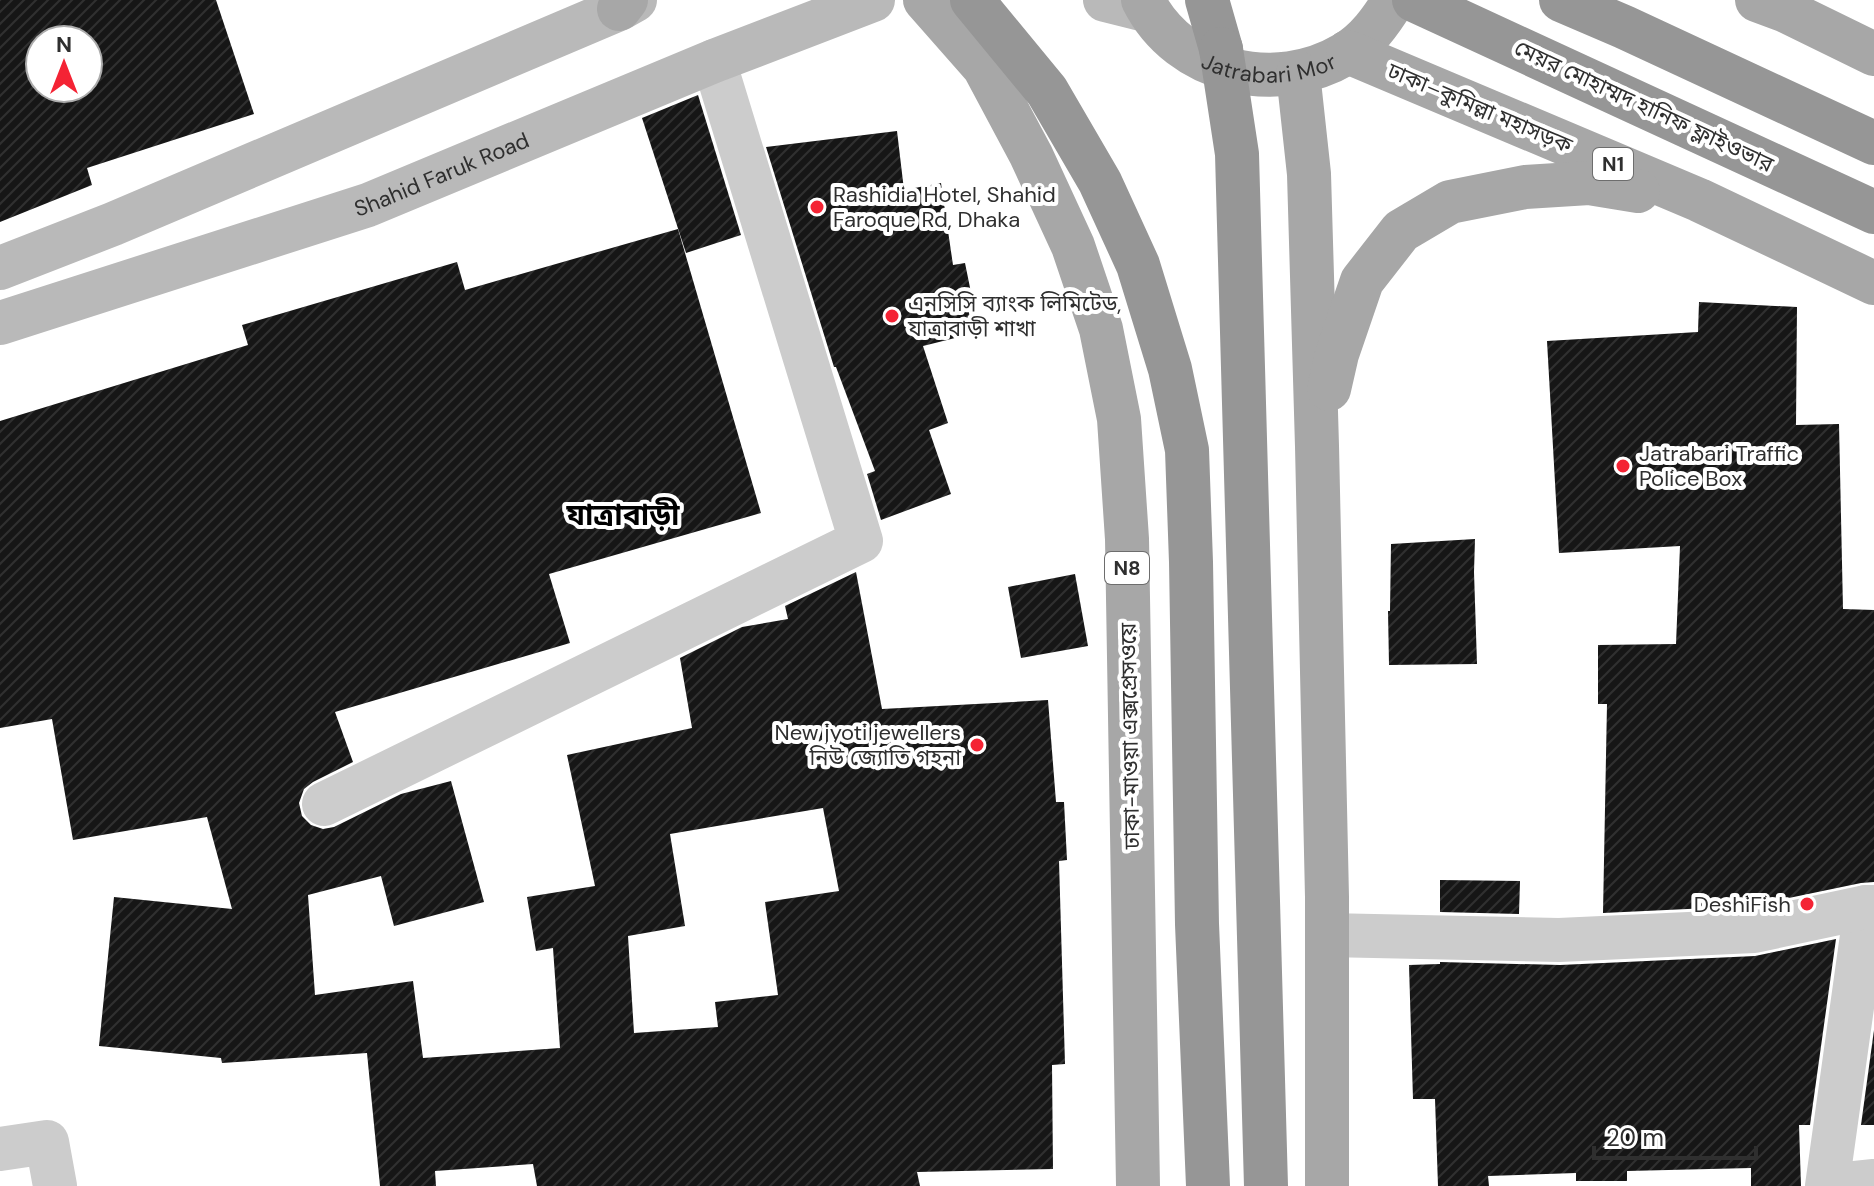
<svg xmlns="http://www.w3.org/2000/svg" width="1874" height="1186" viewBox="0 0 1874 1186" font-family="'DM Sans','Noto Sans Bengali',sans-serif">
  <style>
    .building { fill: url(#building-hatch); fill-rule: evenodd }
    .lines { fill: none; stroke-linecap: round; stroke-linejoin: round }
    .street { stroke: #ccc; stroke-width: 44 }
    .secondary { stroke: #b9b9b9; stroke-width: 44 }
    .primary { stroke: #a7a7a7; stroke-width: 44 }
    .highway { stroke: #969696; stroke-width: 44 }
    .highway-bridge { stroke: #969696; stroke-width: 44 }
    .poi-dot { fill: #f42334; stroke: #fff; stroke-width: 3 }
    .labels { text-anchor: middle; dominant-baseline: central; stroke-width: 8; stroke-linejoin: round; paint-order: stroke }
    .shield { fill: #fff; stroke: #6d6d6d; stroke-width: 2 }
    .shield-label { font-size: 20px; font-weight: bold; fill: #2f2f2f }
    .street-label { font-size: 22px; fill: #2f2f2f; stroke: #fff }
    .poi-label { font-size: 22px; fill: #2f2f2f; stroke: #fff; text-anchor: start }
    .district-label { font-size: 30px; font-weight: bold; fill: #000; stroke: #fff }
  </style>
  <defs>
    <pattern id="building-hatch" width="6" height="6" patternUnits="userSpaceOnUse" patternTransform="scale(2)"><rect width="6" height="6" fill="#161616"/><path d="M-1 1l2-2M0 6l6-6M5 7l2-2" fill="none" stroke="#303030"/></pattern>
  </defs>
  <rect width="100%" height="100%" fill="#fff"/>
  <!-- building -->
  <g class="building">
    <path d="M0 0H216L254 114 87 168 92 185 0 222ZM40 40H88V88H40Z"/>
    <path d="M698 95 741 235 686 253 642 118Z"/>
    <path d="M897 131 904 190 941 183 953 265 965 263 979 332 923 346 948 423 929 430 951 494 881 520 867 474 875 471 836 367H834L766 147Z"/>
    <path d="M678 229 761 513 549 574 570 643 335 712 353 762 313 782 304 789 299 803 302 816 311 825 323 829 334 827 401 794 451 781 484 902 394 926 381 876 308 895 315 995 413 981 423 1058 560 1048 553 948 536 951 527 897 595 886 567 755 692 728 680 658 742 627 788 619 785 606 856 572 882 709 1048 700 1056 802H1064L1067 860 1059 861 1065 1064 1052 1065 1053 1169 917 1172 920 1186H537L533 1164 435 1171 436 1186H380L367 1053 222 1063 221 1058 99 1046 114 897 232 909 207 817 73 840 52 719 0 728V421L248 345 242 325 457 262 465 290ZM823 808 839 891 765 902 778 995 715 1002 718 1027 634 1033 628 936 685 926 670 834Z"/>
    <path d="M1699 302 1797 307 1796 425 1839 424 1843 609 1874 610V882L1861 883 1751 906 1603 913 1607 704H1598V645L1676 644 1680 546 1559 553 1547 341 1698 332Z"/>
    <path d="M1475 539 1474 572 1477 664 1389 665 1388 611H1390L1391 544Z"/>
    <path d="M1075 574 1088 646 1021 658 1008 587Z"/>
    <path d="M1440 880 1520 881 1519 914 1440 912Z"/>
    <path d="M1836 939 1810 1125H1799L1801 1186H1751V1168L1627 1171V1181H1576V1173L1488 1176 1489 1186H1438L1435 1099H1413L1409 965 1440 964V962L1560 965 1755 956Z"/>
    <path d="M1874 1030V1125H1861Z"/>
  </g>
  <g class="lines">
    <!-- street -->
    <g class="street">
      <path d="M324 804 861 541 714 61"/>
      <path d="M1866 907 1827 1186 1874 1181"/>
      <path d="M1327 935 1559 940 1754 931 1866 907H1874"/>
      <path d="M0 1149 47 1142 55 1186"/>
    </g>
    <!-- secondary -->
    <g class="secondary">
      <path d="M1105 0 1149 11"/>
      <path d="M0 268 113 224 619 9 635 0"/>
      <path id="s1" d="M0 323 368 205 714 61 873 0"/>
    </g>
    <!-- primary -->
    <g class="primary">
      <path d="M925 0 984 67 1031 155 1073 246 1101 329 1119 419 1127 539 1138 1186"/>
      <path id="s2" d="M1143 0C1180 74 1276 95 1345 54 1367 41 1381 21 1394 0"/>
      <path d="M1757 0 1784 10 1874 54"/>
      <path d="M619 9 626 0"/>
      <path d="M1348 52 1699 200 1874 283"/>
      <path d="M1298 73 1309 174 1317 446 1327 897V1186"/>
      <path d="M1329 389 1337 354 1362 281 1401 231 1450 202 1525 187 1589 183 1638 191"/>
    </g>
    <!-- highway -->
    <g class="highway">
      <path d="M972 0 1047 91 1100 182 1138 265 1170 369 1187 450 1191 562 1197 924 1208 1186"/>
      <path d="M1207 0 1221 49"/>
      <path d="M1414 0 1874 212"/>
      <path d="M1561 0 1624 27 1874 143"/>
    </g>
    <!-- highway-bridge -->
    <path class="highway-bridge" d="M1221 49 1237 154 1266 1186"/>
  </g>
  <!-- markers -->
  <g class="poi-dot">
    <circle cx="817" cy="207" r="8"/>
    <circle cx="892" cy="316" r="8"/>
    <circle cx="1623" cy="466" r="8"/>
    <circle cx="977" cy="745" r="8"/>
    <circle cx="1807" cy="904" r="8"/>
  </g>
  <g class="labels">
    <!-- shield labels -->
    <g class="shield">
      <rect x="1593" y="148" width="40" height="32" rx="6"/>
      <rect x="1105" y="552" width="44" height="32" rx="6"/>
    </g>
    <g class="shield-label">
      <text x="1613" y="164">N1</text>
      <text x="1127" y="568">N8</text>
    </g>
    <!-- street labels -->
    <g class="street-label">
      <text stroke="none"><textPath href="#s2" startOffset="154">Jatrabari Mor</textPath></text>
      <text transform="translate(1644 106) rotate(25)">মেয়র মোহাম্মদ হানিফ ফ্লাইওভার</text>
      <text transform="translate(1480 108) rotate(23)">ঢাকা–কুমিল্লা মহাসড়ক</text>
      <text stroke="none"><textPath href="#s1" startOffset="466">Shahid Faruk Road</textPath></text>
      <text transform="translate(1130 736) rotate(-91)">ঢাকা-মাওয়া এক্সপ্রেসওয়ে</text>
    </g>
    <!-- poi labels -->
    <g class="poi-label">
      <text x="833" y="194">Rashidia Hotel, Shahid<tspan x="833" dy="25">Faroque Rd, Dhaka</tspan></text>
      <text x="908" y="303">এনসিসি ব্যাংক লিমিটেড,<tspan x="908" dy="25">যাত্রাবাড়ী শাখা</tspan></text>
      <text x="1639" y="453">Jatrabari Traffic<tspan x="1639" dy="25">Police Box</tspan></text>
      <text x="961" y="732" text-anchor="end">New jyoti jewellers<tspan x="961" dy="25">নিউ জ্যোতি গহনা</tspan></text>
      <text x="1791" y="904" text-anchor="end">DeshiFish</text>
    </g>
    <!-- district labels -->
    <g class="district-label">
      <text x="623" y="514">যাত্রাবাড়ী</text>
    </g>
  </g>
  <!-- north arrow -->
  <g transform="translate(64 64)"><circle r="38" fill="#ffffff" stroke="#acacac" stroke-width="2"/>
  <path d="M0-6L14 30L0 20L-14 30Z" fill="#f42334"/>
  <text y="-12" font-size="22" font-weight="bold" text-anchor="middle" fill="#2f2f2f">N</text>
  </g>
  <!-- scale -->
  <path d="M1594 1146v12h162v-12" fill="none" stroke="#2f2f2f" stroke-width="4"/>
  <text x="1606" y="1146" font-size="24" fill="#2f2f2f" stroke="#ffffff" stroke-width="6" paint-order="stroke">20 m</text>
</svg>
